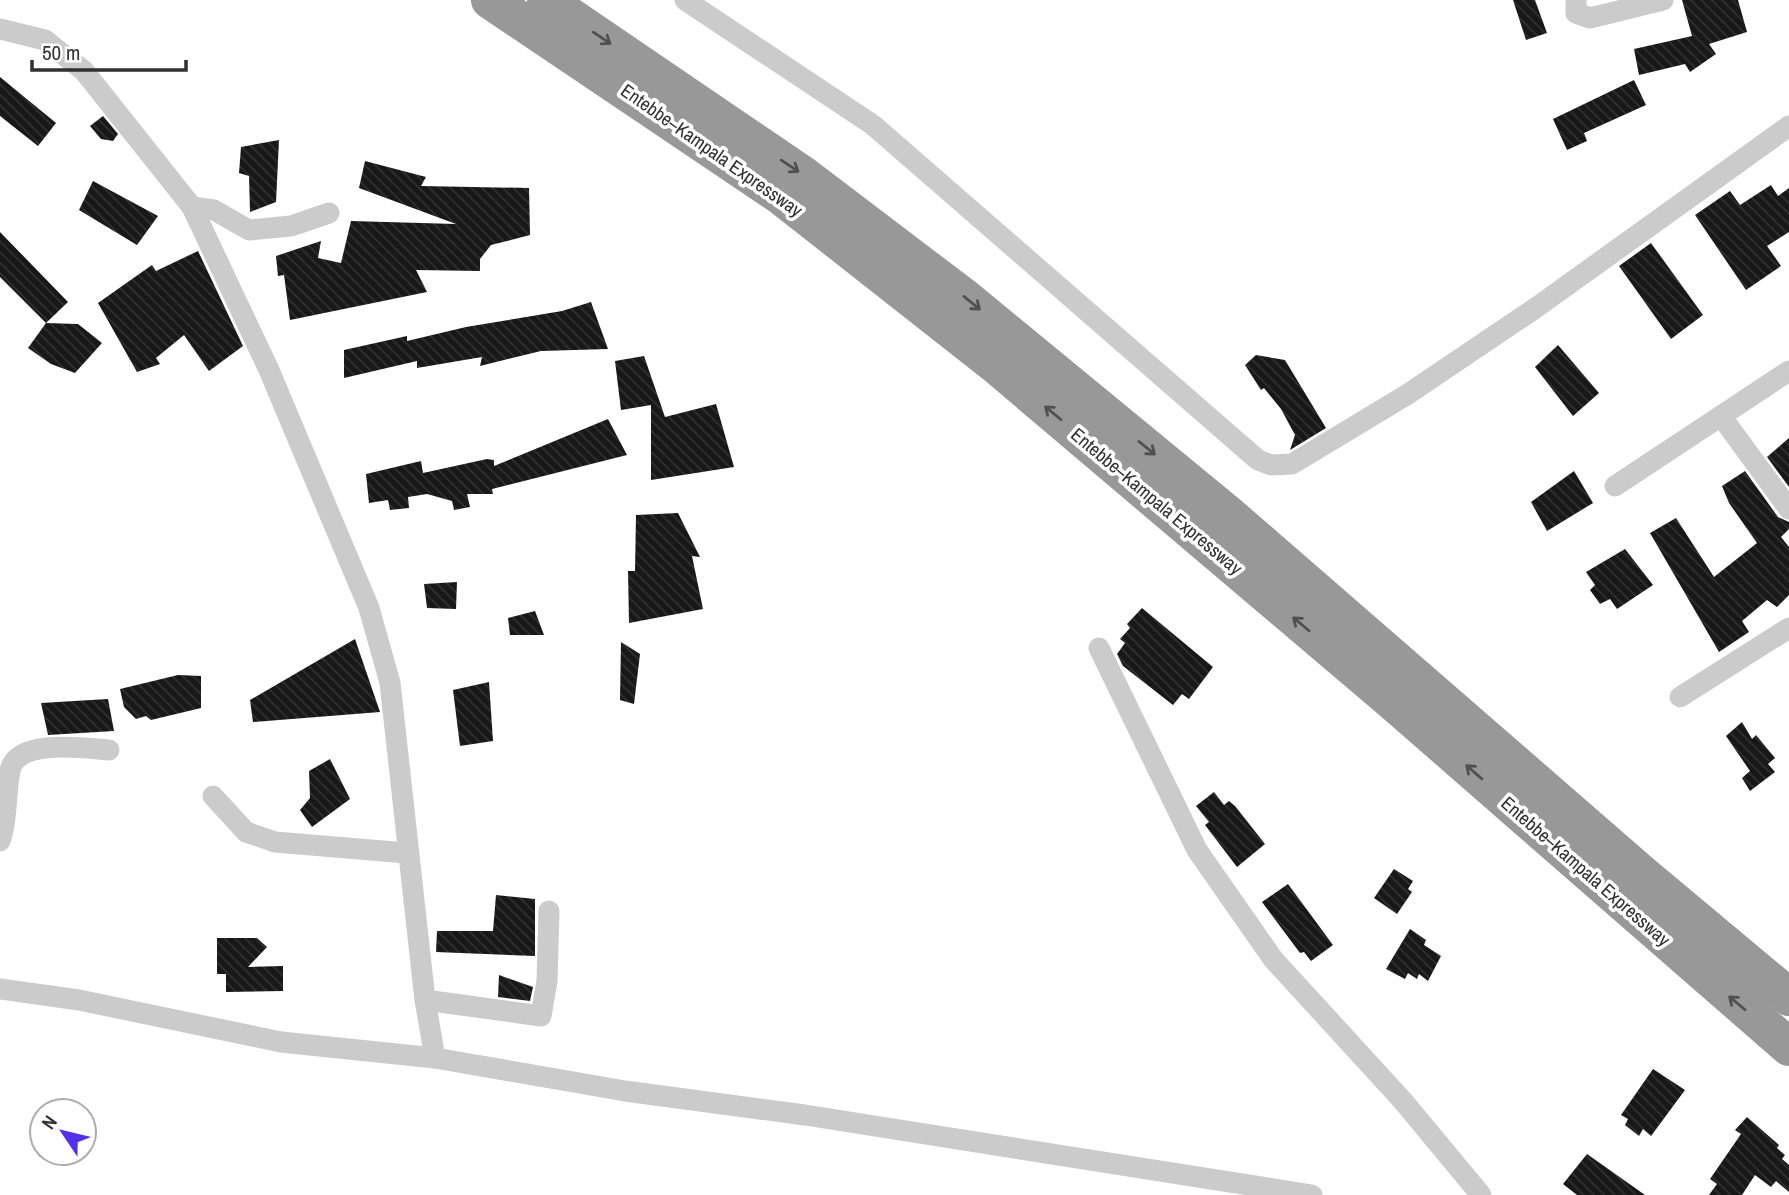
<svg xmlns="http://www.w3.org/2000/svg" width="1789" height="1195" viewBox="0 0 1789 1195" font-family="'Archivo Narrow',sans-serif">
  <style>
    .building { fill: url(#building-back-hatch) }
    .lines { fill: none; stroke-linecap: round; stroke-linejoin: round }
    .minor { stroke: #cbcbcb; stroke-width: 21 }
    .motorway { stroke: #989898; stroke-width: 38 }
    .oneway { stroke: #505050 }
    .labels { text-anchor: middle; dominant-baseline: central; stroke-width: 7; stroke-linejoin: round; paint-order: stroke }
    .street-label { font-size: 19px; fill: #313131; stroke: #fff }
  </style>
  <defs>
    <pattern id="building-back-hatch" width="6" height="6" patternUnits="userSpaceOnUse" patternTransform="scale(1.75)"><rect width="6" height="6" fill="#181818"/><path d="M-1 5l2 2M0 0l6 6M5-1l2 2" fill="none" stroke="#313131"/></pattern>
  </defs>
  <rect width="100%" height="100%" fill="#fff"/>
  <!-- building -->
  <g class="building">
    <path d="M1513 0H1535L1547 33 1526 40Z"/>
    <path d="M1682 0H1738L1747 32 1709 44 1716 54 1690 72 1685 64 1639 75 1634 49 1692 36Z"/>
    <path d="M0 77 56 123 38 146 0 116Z"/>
    <path d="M1634 80 1646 105 1584 133 1587 141 1567 150 1553 119Z"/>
    <path d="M103 116 118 134 113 141 101 139 90 126Z"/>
    <path d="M279 140 276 202 250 212 249 176 239 173 241 147Z"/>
    <path d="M365 161 426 177 421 186 529 188 530 235 491 245 480 259V271L416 270 427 292 290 320 284 275 278 276 276 256 321 241 318 258 341 263 351 221 456 224 359 188Z"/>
    <path d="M93 181 158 216 137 245 79 210Z"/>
    <path d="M1771 185 1778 196 1789 188V232L1767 246 1781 266 1746 290 1695 215 1730 191 1740 205Z"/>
    <path d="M0 232 68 302 46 323 0 277Z"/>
    <path d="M1651 243 1703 315 1671 339 1619 266Z"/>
    <path d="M198 251 243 346 209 371 184 335 156 358 160 364 137 372 98 303 152 265 156 271Z"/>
    <path d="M591 302 608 349 541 351 480 366 482 357 417 368V361L344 378V350L407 336V341L466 327 562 311Z"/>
    <path d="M46 323 78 324 102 343 75 373 51 364 28 348Z"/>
    <path d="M1558 345 1599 393 1573 416 1535 367Z"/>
    <path d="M1256 355 1285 360 1326 428 1290 450 1295 435 1281 409 1264 388 1261 390 1245 365Z"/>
    <path d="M644 356 665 417 716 404 734 467 651 480V405L621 410 615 361Z"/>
    <path d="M608 419 627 455 492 489 493 494H467L470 507 454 510 452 501 427 494 408 497 409 508 390 510 388 500 369 503 366 474 421 461 423 473 487 459 494 460V466Z"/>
    <path d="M1789 438V487L1767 457Z"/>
    <path d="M1574 471 1593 503 1547 531 1531 502Z"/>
    <path d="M1745 471 1778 517 1789 522V529L1781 537 1789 547V595L1777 607 1767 600 1742 621 1749 632 1719 652 1650 533 1676 518 1714 577 1757 543 1729 503 1722 486Z"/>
    <path d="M678 513 700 557 692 556 703 609 629 623 628 571H635L636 515Z"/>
    <path d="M1625 549 1653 585 1617 609 1610 599 1600 604 1590 590 1595 585 1586 572Z"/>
    <path d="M457 582 456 609 427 608 424 584Z"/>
    <path d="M1142 608 1213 667 1189 699 1182 694 1173 705 1123 666 1117 654 1125 643 1120 639 1130 628 1127 624Z"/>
    <path d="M535 611 544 635H510L508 618Z"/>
    <path d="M355 639 380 712 253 722 250 700Z"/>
    <path d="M621 642 640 654 634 704 620 700Z"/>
    <path d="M178 675 201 676V708L151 720 146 716 136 719 124 707 120 689Z"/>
    <path d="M489 682 493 741 460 746 453 690Z"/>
    <path d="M108 699 114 731 48 735 41 703Z"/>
    <path d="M1742 722 1752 739 1756 735 1775 758 1768 764 1775 772 1750 791 1742 778 1750 771 1726 736Z"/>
    <path d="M330 759 350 799 312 827 300 810 310 798 309 771Z"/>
    <path d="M1214 792 1224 805 1229 801 1235 806 1265 844 1237 867 1205 825 1209 822 1196 806Z"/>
    <path d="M1394 869 1413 881 1408 889 1412 892 1397 914 1374 898Z"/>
    <path d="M1288 884 1333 945 1311 961 1304 952 1300 953 1262 902Z"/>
    <path d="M496 895 535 899V956L436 952 437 931H493Z"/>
    <path d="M1410 929 1426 940 1424 945 1441 956 1428 981 1419 974 1417 979 1408 973 1405 979 1386 969Z"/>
    <path d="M217 938H257L267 947 248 967 283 966V991L226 992V974H217Z"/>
    <path d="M499 975 533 987 530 1001 498 997Z"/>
    <path d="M1653 1069 1685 1090 1651 1136 1643 1129 1639 1136 1625 1125 1628 1119 1621 1115Z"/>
    <path d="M1747 1117 1779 1145 1777 1148 1785 1155 1782 1159 1789 1165V1192L1776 1181 1771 1187 1755 1175 1742 1195H1709L1717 1184 1710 1179 1741 1134 1735 1130Z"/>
    <path d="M1587 1154 1645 1195H1577L1563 1184Z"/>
  </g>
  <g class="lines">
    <!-- minor -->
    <g class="minor">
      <path d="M685 0 873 125 1258 460 1271 465 1292 464 1408 394 1537 307 1789 126"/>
      <path d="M1576 0V13L1590 18 1663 0"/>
      <path d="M0 29 45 40 84 71 192 207 269 370 369 608 390 683 425 1000 435 1058"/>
      <path d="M192 207 214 210 249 230 291 226 329 213"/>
      <path d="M1721 416 1789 509"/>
      <path d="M1615 486 1789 371"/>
      <path d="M1099 648 1197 850 1273 959 1403 1101 1481 1195"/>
      <path d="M1680 697 1789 628"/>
      <path d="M213 796 246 832 275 842 407 853"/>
      <path d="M0 841C8 819 5 795 10 771 16 738 84 748 109 750"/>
      <path d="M0 989 79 1000 281 1042 435 1058 625 1091 805 1115 1312 1195"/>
      <path d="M425 1000 541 1016 547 981 549 911"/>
    </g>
    <!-- motorway -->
    <g class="motorway">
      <path d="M490 0 781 196 996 365 1391 700 1789 1047"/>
      <path d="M546 0 803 175 965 298 1230 516 1642 874 1789 997"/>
    </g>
  </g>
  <!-- one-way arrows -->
  <defs><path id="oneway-shaft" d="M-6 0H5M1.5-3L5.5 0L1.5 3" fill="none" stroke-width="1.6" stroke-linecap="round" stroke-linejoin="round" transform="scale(1.75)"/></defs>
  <g class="oneway">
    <use href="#oneway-shaft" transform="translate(602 38) rotate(34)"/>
    <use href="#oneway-shaft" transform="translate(790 166) rotate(34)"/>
    <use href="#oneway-shaft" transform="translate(972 303) rotate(39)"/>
    <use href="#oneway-shaft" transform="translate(1053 413) rotate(-140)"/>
    <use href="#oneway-shaft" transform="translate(1147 448) rotate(39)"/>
    <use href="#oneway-shaft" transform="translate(1301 624) rotate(-140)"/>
    <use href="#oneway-shaft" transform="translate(1474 772) rotate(-139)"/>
    <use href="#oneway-shaft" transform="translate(1737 1003) rotate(-140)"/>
  </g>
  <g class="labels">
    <!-- street labels -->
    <g class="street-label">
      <text transform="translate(712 150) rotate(35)">Entebbe–Kampala Expressway</text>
      <text transform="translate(1157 501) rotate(40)">Entebbe–Kampala Expressway</text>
      <text transform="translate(1586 871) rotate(41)">Entebbe–Kampala Expressway</text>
    </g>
  </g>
  <!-- north arrow -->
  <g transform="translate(63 1132) rotate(305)"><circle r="33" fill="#ffffff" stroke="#adadad" stroke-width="2"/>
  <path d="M0-5L12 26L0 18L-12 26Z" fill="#5530ea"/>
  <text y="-10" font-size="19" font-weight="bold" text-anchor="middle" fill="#313131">N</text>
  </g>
  <!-- scale -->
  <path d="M32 60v10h154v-10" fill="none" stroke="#313131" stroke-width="3.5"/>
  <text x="42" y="60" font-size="21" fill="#313131" stroke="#ffffff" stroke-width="5" paint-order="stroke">50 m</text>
</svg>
